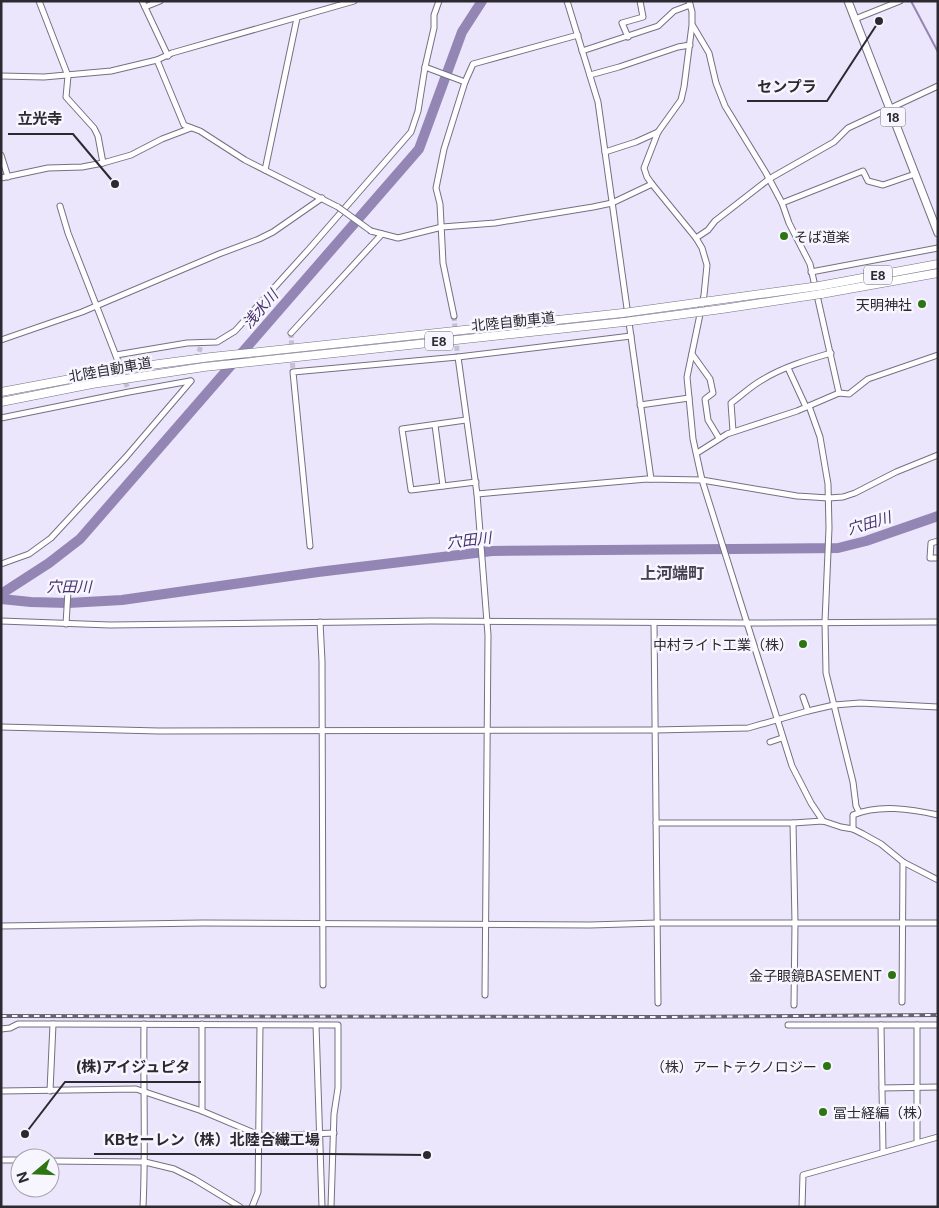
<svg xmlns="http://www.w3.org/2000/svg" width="939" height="1208" viewBox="0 0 939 1208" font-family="Inter,'Noto Sans JP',sans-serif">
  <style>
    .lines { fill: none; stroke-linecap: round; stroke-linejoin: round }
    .stream { stroke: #9386b4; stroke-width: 2 }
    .river { stroke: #9386b4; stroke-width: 10 }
    .minor-tunnel { stroke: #c5c0d3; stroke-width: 5; stroke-dasharray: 5 2.5; stroke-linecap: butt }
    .minor-casing { stroke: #757083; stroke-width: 7 }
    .major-casing { stroke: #757083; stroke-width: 9 }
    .highway-casing { stroke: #757083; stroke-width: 9 }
    .minor { stroke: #fff; stroke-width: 5 }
    .major { stroke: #fff; stroke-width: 7 }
    .highway { stroke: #fff; stroke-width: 8 }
    .rail-casing { stroke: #67636f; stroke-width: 4 }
    .rail { stroke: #f7f5fe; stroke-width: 2; stroke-dasharray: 5.5; stroke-linecap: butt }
    .minor-bridge-casing { stroke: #757083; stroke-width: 7; stroke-linecap: butt }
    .highway-bridge-casing { stroke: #757083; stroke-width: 9; stroke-linecap: butt }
    .minor-bridge { stroke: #fff; stroke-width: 5 }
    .highway-bridge { stroke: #fff; stroke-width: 8 }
    .poi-dot { fill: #2f7413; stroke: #f7f5fe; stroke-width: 2 }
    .labels { text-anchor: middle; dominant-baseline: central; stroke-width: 5; stroke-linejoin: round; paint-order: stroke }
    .shield { fill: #f7f5fe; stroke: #69666e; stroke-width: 1 }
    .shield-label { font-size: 12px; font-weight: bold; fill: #2c2931 }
    .poi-label { font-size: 14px; fill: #2c2931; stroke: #f7f5fe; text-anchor: end }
    .street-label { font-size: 14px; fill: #2c2931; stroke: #f7f5fe }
    .water-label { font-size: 15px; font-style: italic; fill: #47326d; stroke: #f7f5fe }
    .quarter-label { font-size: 16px; font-weight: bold; fill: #464152; stroke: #f7f5fe }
    .leader { fill: none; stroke: #2c2931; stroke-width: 2 }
    .callout-dot { fill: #2c2931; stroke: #f7f5fe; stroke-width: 2 }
    .callout-label { font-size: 15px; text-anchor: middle; font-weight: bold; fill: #2c2931; stroke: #f7f5fe; stroke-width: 5; stroke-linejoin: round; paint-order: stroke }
  </style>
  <rect width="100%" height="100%" fill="#ebe6fb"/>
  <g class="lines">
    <!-- stream -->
    <path class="stream" d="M911 1 938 52"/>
    <!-- river -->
    <g class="river">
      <path d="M1 594 49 563 80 539 419 149 462 32 482 1"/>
      <path d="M1 599 31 602 68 603 122 600 318 572 492 551 838 548 866 541 938 516"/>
    </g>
    <!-- minor-tunnel -->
    <g class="minor-tunnel">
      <path d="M454 316 458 361"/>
      <path d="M291 333 293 372"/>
      <path d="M197 359 202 342"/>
      <path d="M118 361 128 389"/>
    </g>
    <defs>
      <g id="minor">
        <path d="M39 1 68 76 66 97 94 128 98 136 103 163"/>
        <path d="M142 1 168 56"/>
        <path d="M567 1 598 102 651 479"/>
        <path d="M689 1 692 12V25L684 87 681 100 658 132 644 168 647 177 652 184 696 238 702 248 707 265 704 295 687 377 693 439 702 480 792 766 811 803 823 821"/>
        <path d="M145 7 160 1"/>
        <path d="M855 19 900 1"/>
        <path d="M693 26 709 53 716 83 725 106 766 173 782 203 789 223 810 264 839 393"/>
        <path d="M628 37 622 23 643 17 640 1"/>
        <path d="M582 51 658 26 674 11 690 5"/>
        <path d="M157 60 184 125 200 131 245 160 338 207"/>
        <path d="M425 67 465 82"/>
        <path d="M590 75 619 67 678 47 690 45"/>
        <path d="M1 76 44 77 111 71 157 60 172 53 354 1"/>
        <path d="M605 152 636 142 658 132"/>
        <path d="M1 155 8 177"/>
        <path d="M265 170 297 18"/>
        <path d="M1 178 48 168 82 167 103 163 131 155 162 139 191 128"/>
        <path d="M782 203 863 171 868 181 883 185 915 174"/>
        <path d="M60 206 68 233 118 361"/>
        <path d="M371 231 398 238 442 227 495 223 593 207 612 203 652 184"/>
        <path d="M696 238 708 230 715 221 769 179 834 142 848 128 938 86"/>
        <path d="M811 272 938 248"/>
        <path d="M454 316 443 263 440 204 436 188 444 149 465 82 473 64 578 35"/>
        <path d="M291 333 382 234"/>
        <path d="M1 340 82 312 219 254 259 239 273 232 322 198"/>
        <path d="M692 354 710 379 713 393 705 399 708 420 719 438"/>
        <path d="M116 355 187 343 217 342 235 331 310 248 411 132 418 111 425 67 434 28V15L439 1"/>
        <path d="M458 357 477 494 488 635 485 995"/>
        <path d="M788 368 806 407"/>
        <path d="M640 405 689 398"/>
        <path d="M809 406 820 437 828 484 829 528 825 622 826 673 853 782 856 806 859 812"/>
        <path d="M1 418 129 392 190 381"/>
        <path d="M466 420 402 429 411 490 476 482"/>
        <path d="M435 425 443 486"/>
        <path d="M733 431 731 403C741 396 751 386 762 380 783 367 807 360 831 353"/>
        <path d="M697 453 727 434 797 411 839 393 849 394 868 379 938 355"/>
        <path d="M477 494 647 479 702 480 797 496 829 498 843 497 855 493 896 472 938 455"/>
        <path d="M938 541 931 543 930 558H938"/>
        <path d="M310 546 293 372 458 357 631 336"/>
        <path d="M1 564 29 554 51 538 126 457 191 381"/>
        <path d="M1 621 110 625 431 621 748 623 938 622"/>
        <path d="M320 622 322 661 323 985"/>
        <path d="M654 623 658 1003"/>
        <path d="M66 624 68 591"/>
        <path d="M803 697 808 711"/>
        <path d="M1 727 159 731 655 730 748 728 808 711 834 705 860 703 938 707"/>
        <path d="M770 742 782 738"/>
        <path d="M656 823H793L823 821 841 827 853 829 863 834 881 844 903 862 938 880"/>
        <path d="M793 823 795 923 794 1005"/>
        <path d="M853 829V815C879 804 911 809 938 815"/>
        <path d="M1 926 203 923 590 925 658 923H938"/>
        <path d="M902 1002 903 862"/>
        <path d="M202 1024V1111"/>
        <path d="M316 1025 322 1207"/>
        <path d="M788 1025H938"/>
        <path d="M881 1025 883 1152"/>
        <path d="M1 1029 10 1028 18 1024H53L338 1025V1088L334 1114 331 1207"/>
        <path d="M882 1088 938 1087"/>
        <path d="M1 1091 136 1089 202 1111 259 1135 267 1136 334 1133"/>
        <path d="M50 1091 53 1024"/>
        <path d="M917 1142V1025"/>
        <path d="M1 1160H20"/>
        <path d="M50 1161 145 1162 174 1169 194 1179 240 1207"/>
        <path d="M143 1207C146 1146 143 1085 144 1024"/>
        <path d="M252 1207 258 1192 260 1025"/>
        <path d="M802 1207 803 1175 938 1137"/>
      </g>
      <path id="major" d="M848 1 938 233"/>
      <g id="highway">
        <path d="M819 286 938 264"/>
        <path d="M821 294 938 273"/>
        <path d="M1 392 129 368 211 357 623 313"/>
        <path d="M1 402 92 384 204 367 624 322"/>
      </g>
    </defs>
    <!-- minor casing -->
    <use href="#minor" class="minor-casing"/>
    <!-- major casing -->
    <use href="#major" class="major-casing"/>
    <!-- highway casing -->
    <use href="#highway" class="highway-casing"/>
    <!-- minor -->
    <use href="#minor" class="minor"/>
    <!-- major -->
    <use href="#major" class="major"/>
    <!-- highway -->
    <use href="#highway" class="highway"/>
    <defs>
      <path id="rail" d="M1 1016 662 1017 938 1015"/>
    </defs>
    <!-- rail casing -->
    <use href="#rail" class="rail-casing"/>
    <!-- rail -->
    <use href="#rail" class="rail"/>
    <defs>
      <path id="minor-bridge" d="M338 207 371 231"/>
      <g id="highway-bridge">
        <path d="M623 313 819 286"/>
        <path d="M624 322 722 309 821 294"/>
      </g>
    </defs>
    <!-- minor-bridge casing -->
    <use href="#minor-bridge" class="minor-bridge-casing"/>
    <!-- highway-bridge casing -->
    <use href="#highway-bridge" class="highway-bridge-casing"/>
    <!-- minor-bridge -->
    <use href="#minor-bridge" class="minor-bridge"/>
    <!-- highway-bridge -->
    <use href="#highway-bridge" class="highway-bridge"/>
  </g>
  <!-- markers -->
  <g class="poi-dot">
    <circle cx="784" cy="236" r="5"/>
    <circle cx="922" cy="304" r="5"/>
    <circle cx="803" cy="644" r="5"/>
    <circle cx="892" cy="975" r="5"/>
    <circle cx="827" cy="1066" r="5"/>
    <circle cx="823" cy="1112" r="5"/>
  </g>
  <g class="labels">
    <!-- shield labels -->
    <g class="shield">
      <rect x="880.5" y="107.5" width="25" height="19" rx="4"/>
      <rect x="864" y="265.5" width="28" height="19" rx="4"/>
      <rect x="425" y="331.5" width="28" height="19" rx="4"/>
    </g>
    <g class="shield-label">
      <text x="893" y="117">18</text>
      <text x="878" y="275">E8</text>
      <text x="439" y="341">E8</text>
    </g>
    <!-- poi labels -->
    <g class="poi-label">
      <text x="794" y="236" text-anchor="start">そば道楽</text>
      <text x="912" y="304">天明神社</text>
      <text x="793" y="644">中村ライト工業（株）</text>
      <text x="882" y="975">金子眼鏡BASEMENT</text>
      <text x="817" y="1066">（株）アートテクノロジー</text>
      <text x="833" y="1112" text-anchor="start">冨士経編（株）</text>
    </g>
    <!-- street labels -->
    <g class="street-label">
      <text transform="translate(513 321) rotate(-6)">北陸自動車道</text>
      <text transform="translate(110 369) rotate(-10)">北陸自動車道</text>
    </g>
    <!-- water labels -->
    <g class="water-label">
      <text transform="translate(260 309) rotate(-49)">浅水川</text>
      <text transform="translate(869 523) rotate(-17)">穴田川</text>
      <text transform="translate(469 540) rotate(-7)">穴田川</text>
      <text x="69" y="586">穴田川</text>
    </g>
    <!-- quarter labels -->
    <g class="quarter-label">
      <text x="672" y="573">上河端町</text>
    </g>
  </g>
  <!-- callouts -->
  <path class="leader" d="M879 21L827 101H747M115 184L73 134H8M25 1134L65 1082H201M427 1155L330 1154H94"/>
  <g class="callout-dot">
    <circle cx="879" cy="21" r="5"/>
    <circle cx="115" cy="184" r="5"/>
    <circle cx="25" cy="1134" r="5"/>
    <circle cx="427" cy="1155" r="5"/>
  </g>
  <g class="callout-label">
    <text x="787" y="92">センプラ</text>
    <text x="40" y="124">立光寺</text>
    <text x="133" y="1072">(株)アイジュピタ</text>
    <text x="212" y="1145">KBセーレン（株）北陸合繊工場</text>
  </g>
  <!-- border -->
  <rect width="939" height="1208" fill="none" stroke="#2c2931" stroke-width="5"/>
  <!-- north arrow -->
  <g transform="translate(35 1173) rotate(251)"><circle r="24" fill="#f7f5fe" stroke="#a6a3ac"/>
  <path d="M0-4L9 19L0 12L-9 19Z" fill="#2f7413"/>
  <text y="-8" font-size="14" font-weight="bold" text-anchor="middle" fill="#2c2931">N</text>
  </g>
</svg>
